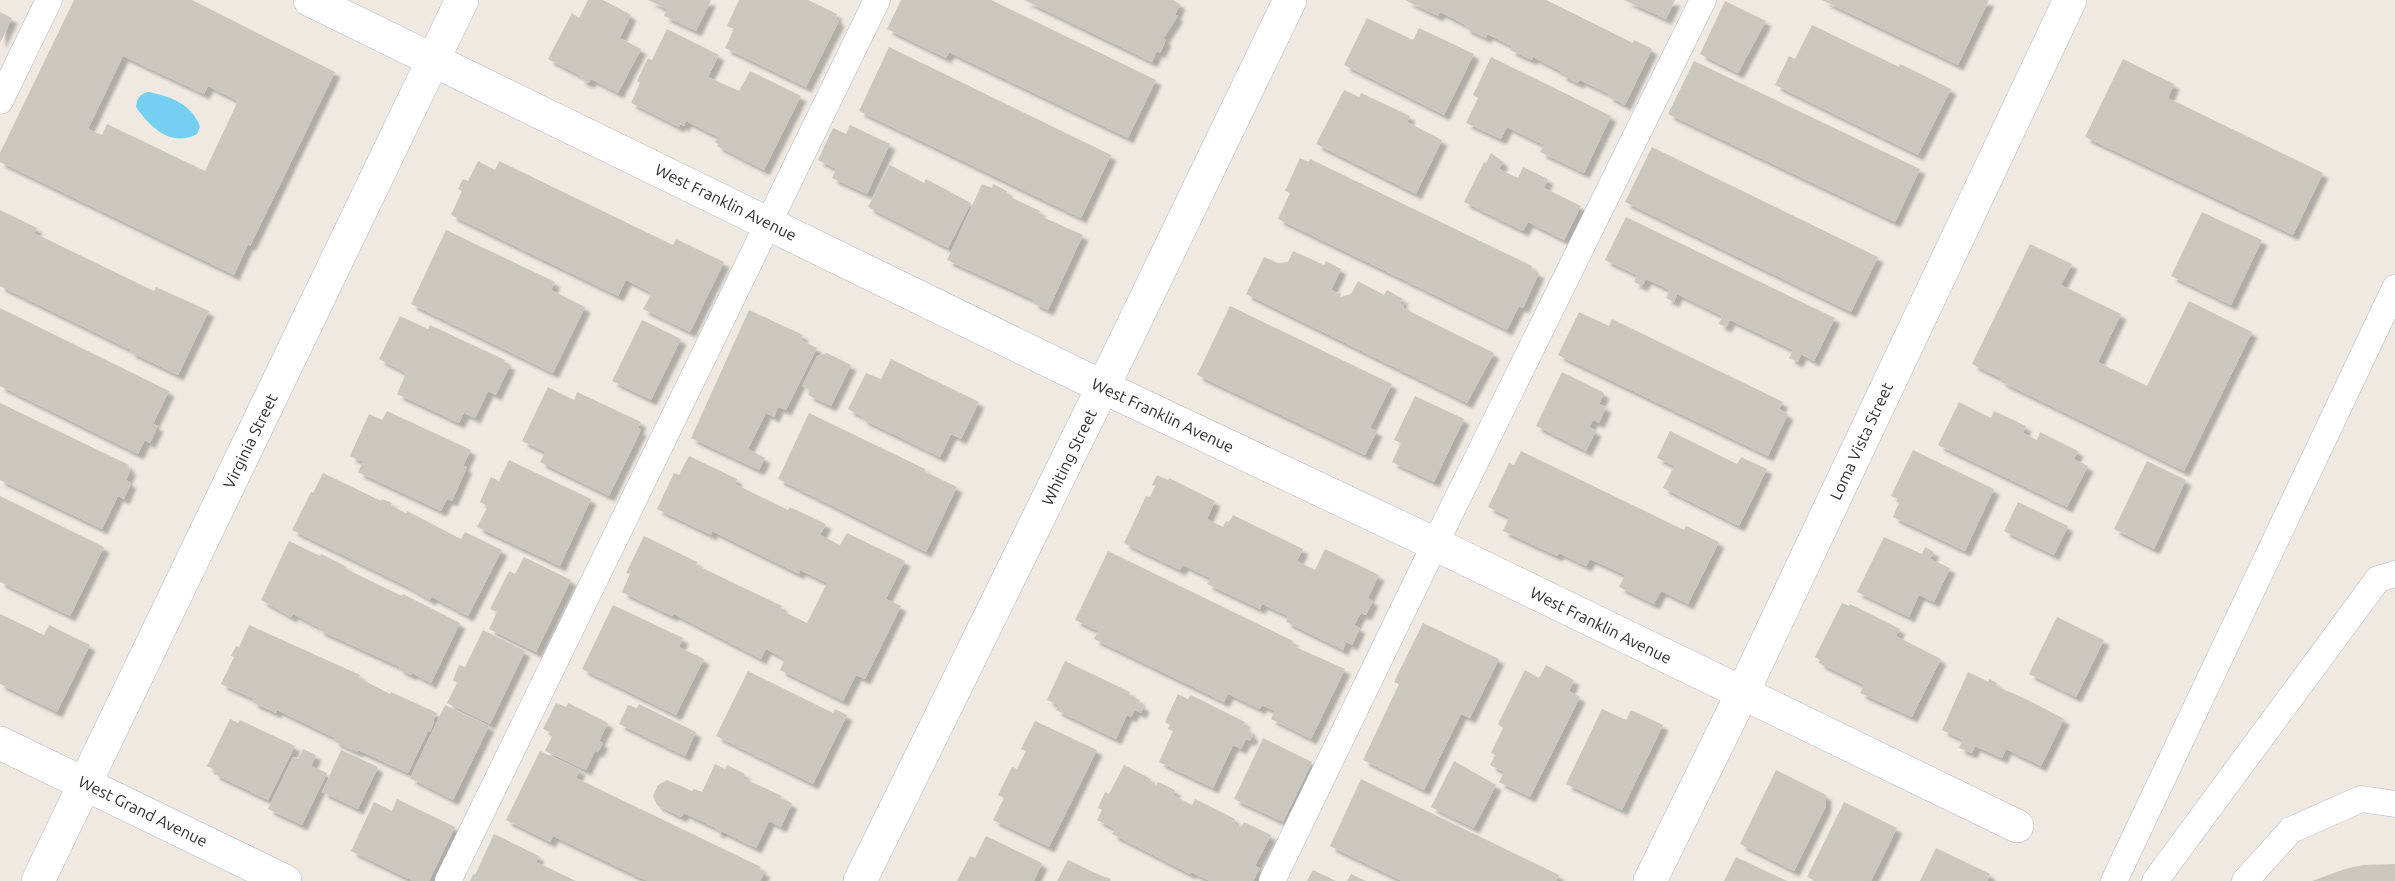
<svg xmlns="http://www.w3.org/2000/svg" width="2395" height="881" viewBox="0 0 2395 881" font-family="Ubuntu,sans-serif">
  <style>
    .water { fill: #75cff0 }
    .building { fill: #cbc7bf; fill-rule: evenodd; filter: url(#shadow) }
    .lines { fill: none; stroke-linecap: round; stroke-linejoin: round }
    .service-casing { stroke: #b4b7c1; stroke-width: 27 }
    .minor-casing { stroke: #b4b7c1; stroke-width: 34 }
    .tertiary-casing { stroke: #b4b7c1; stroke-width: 34 }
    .secondary-casing { stroke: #b4b7c1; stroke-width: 34 }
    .service { stroke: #fff; stroke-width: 26 }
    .minor { stroke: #fff; stroke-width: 33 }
    .tertiary { stroke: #fff; stroke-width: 33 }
    .secondary { stroke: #fff; stroke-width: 33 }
    .labels { text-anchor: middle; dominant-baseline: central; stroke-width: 4.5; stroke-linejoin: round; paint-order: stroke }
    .street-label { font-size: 16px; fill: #2e2e2e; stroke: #fff }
  </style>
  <defs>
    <filter id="shadow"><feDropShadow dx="5.5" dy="5.5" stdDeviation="1.5" flood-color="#0004"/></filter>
  </defs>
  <rect width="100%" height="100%" fill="#efe9e1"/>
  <!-- water -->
  <path class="water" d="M148 92C170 96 192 104 200 127L197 134C171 148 150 127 136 107 137 98 140 94 148 92Z"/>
  <!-- building -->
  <g class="building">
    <path d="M74 0H192L335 72 250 246 248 244 234 275 0 162V153ZM123 56 204 94 208 86 238 101 205 171 107 124 102 135 88 129Z"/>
    <path d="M588 0H603L631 15 620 38 641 49 618 93 591 79 589 83 580 79 581 76 548 59 572 13 579 18Z"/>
    <path d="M648 0H711L696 31 664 16 667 9Z"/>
    <path d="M739 0H808L837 14 835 18 839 21 806 87 725 48 734 29 727 26Z"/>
    <path d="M901 0H991L1156 80 1128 138 949 52 946 58 887 29Z"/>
    <path d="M1024 0H1173L1180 4 1175 15 1178 16 1163 39 1166 40 1160 53 1157 51 1152 62Z"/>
    <path d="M1405 0H1546L1633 43 1634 40 1652 49 1625 105 1608 96 1609 94 1580 80 1578 83 1561 75 1562 72 1533 57 1532 60 1510 50 1512 46 1487 34 1486 38 1465 28 1466 25 1440 12 1438 16Z"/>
    <path d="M1624 0H1675L1666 19Z"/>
    <path d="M1822 0H1989L1958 65Z"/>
    <path d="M1725 1 1766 21 1738 73 1700 54Z"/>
    <path d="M0 12 12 18 0 43Z"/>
    <path d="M1367 18 1413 40 1419 28 1474 54 1444 115 1344 65Z"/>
    <path d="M1812 25 1899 67 1900 64 1951 89 1918 155 1775 85 1789 56 1795 59Z"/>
    <path d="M667 29 719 55 708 77 739 91 750 71 801 96 764 170 717 146 718 144 715 142 718 137 686 121 684 126 680 124 679 127 631 103 640 83 637 81 648 58 652 60Z"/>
    <path d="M889 47 1111 155 1081 218 859 111Z"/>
    <path d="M1491 57 1611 116 1584 173 1540 152 1544 145 1507 127 1501 139 1466 123 1478 98 1473 95Z"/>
    <path d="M2123 59 2174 84 2168 98 2323 173 2293 235 2085 137Z"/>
    <path d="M1694 61 1920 169 1895 222 1668 114Z"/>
    <path d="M1344 90 1359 97 1361 93 1410 116 1407 122 1442 140 1416 194 1316 144Z"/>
    <path d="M850 125 890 144 867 194 832 178 836 169 818 160 833 128 846 134Z"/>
    <path d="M1652 147 1878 257 1851 312 1625 202Z"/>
    <path d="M1491 153 1503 162 1499 169 1518 178 1523 167 1548 179 1544 188 1581 206 1564 240 1528 222 1523 231 1464 202 1484 162 1486 163Z"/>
    <path d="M1300 158 1309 162 1310 159 1532 266 1531 269 1539 273 1523 308 1519 306 1507 330 1278 219 1290 193 1285 191Z"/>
    <path d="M478 161 495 170 499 161 673 245 676 239 724 262 690 332 643 309 652 293 626 280 618 296 451 215 462 191 458 189 463 179 468 181Z"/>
    <path d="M890 165 924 183 926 179 971 203 948 248 868 207Z"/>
    <path d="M982 184 992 188 993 184 1007 191 1006 195 1040 211 1038 215 1083 235 1048 310 1033 303 1034 300 947 260Z"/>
    <path d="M0 210 37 228 34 233 154 291 156 287 209 311 178 375 130 352 131 350 0 286Z"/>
    <path d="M2202 212 2262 240 2231 305 2171 276Z"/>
    <path d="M1626 217 1835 318 1814 361 1801 354 1798 362 1789 358 1793 350 1730 320 1726 327 1719 324 1722 316 1677 294 1674 302 1666 298 1670 290 1646 279 1642 286 1634 282 1637 275 1605 260Z"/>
    <path d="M446 230 555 282 551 290 585 307 553 373 411 304Z"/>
    <path d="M2030 244 2072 264 2061 285 2121 314 2098 362 2147 386 2189 301 2252 332 2184 471 2000 381 2002 379 1972 364Z"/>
    <path d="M1293 251 1324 265 1326 261 1341 269 1331 290 1341 294 1340 297 1351 294 1358 281 1384 295 1387 290 1403 299 1400 303 1404 305 1403 308 1494 353 1467 403 1246 294 1264 257 1278 263 1288 262Z"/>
    <path d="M1230 306 1392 384 1370 428 1377 431 1365 455 1197 375Z"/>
    <path d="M0 308 169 391 153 424 158 426 150 443 145 440 138 454 0 386Z"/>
    <path d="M749 310 803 335 801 340 817 348 786 410 778 407 774 417 766 413 748 449 765 458 759 470 691 438Z"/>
    <path d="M1579 312 1609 326 1612 319 1783 402 1779 409 1788 414 1768 456 1558 355Z"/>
    <path d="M400 316 428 329 430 325 505 360 504 362 510 365 496 395 488 391 475 418 464 413 459 423 397 394 406 373 379 359Z"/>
    <path d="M642 320 681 339 651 400 612 381Z"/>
    <path d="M827 353 851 365 831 406 808 395 810 390 802 386 817 356Z"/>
    <path d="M891 359 979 402 961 439 951 434 940 457 862 419 863 417 848 409 866 373 881 379Z"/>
    <path d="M1562 372 1604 393 1599 404 1606 407 1599 423 1593 420 1589 427 1596 431 1586 451 1536 426Z"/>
    <path d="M548 387 574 400 577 392 641 422 638 428 641 430 609 496 540 462 545 452 522 441Z"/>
    <path d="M1415 396 1464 419 1434 482 1392 462 1401 443 1394 440Z"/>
    <path d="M1959 402 1991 418 1994 411 2026 426 2023 433 2037 440 2040 432 2078 451 2074 459 2088 466 2067 507 1938 445Z"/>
    <path d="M0 403 129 465 127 468 131 469 126 480 131 483 124 499 118 496 102 529 0 480Z"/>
    <path d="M387 411 471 450 463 466 467 467 452 501 447 499 441 511 358 472 363 462 350 456 369 414 382 420Z"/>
    <path d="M809 413 925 469 924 471 957 487 926 552 778 479Z"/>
    <path d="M1670 431 1737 464 1741 457 1767 469 1739 526 1663 488 1674 466 1657 458Z"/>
    <path d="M1913 450 1994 489 1965 551 1893 517 1900 500 1891 496Z"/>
    <path d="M1521 451 1684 530 1686 526 1719 542 1688 604 1661 591 1654 604 1619 587 1625 575 1590 559 1586 566 1559 553 1557 556 1503 531 1509 517 1488 507 1509 463 1514 465Z"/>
    <path d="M689 456 737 479 735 484 788 510 790 507 826 524 820 535 840 545 847 533 905 561 886 599 901 606 865 679 856 675 843 701 780 670 785 659 766 649 761 659 674 614 672 616 622 592 630 574 626 573 644 536 697 562 696 565 782 606 780 610 807 623 827 583 800 570 799 574 712 531 711 535 657 509 674 473 679 475Z"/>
    <path d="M509 460 591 499 560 566 477 527 488 506 480 502 491 477 499 481Z"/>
    <path d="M2147 461 2186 480 2154 549 2114 529Z"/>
    <path d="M323 473 381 501 382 499 392 503 391 506 406 513 407 511 461 539 465 532 502 550 468 616 432 597 430 600 408 587 292 530 311 492 313 493Z"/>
    <path d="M1157 475 1168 480 1169 478 1215 501 1207 519 1223 527 1226 521 1229 522 1233 515 1303 549 1297 561 1315 570 1325 549 1379 575 1368 598 1373 601 1366 615 1361 613 1354 625 1360 628 1352 645 1346 642 1343 650 1286 622 1288 616 1262 604 1260 609 1207 584 1210 578 1183 565 1180 570 1124 543 1146 496 1150 497 1155 486 1152 485Z"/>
    <path d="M0 496 104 547 70 616 0 582Z"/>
    <path d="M2018 502 2068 526 2054 555 2004 531Z"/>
    <path d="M1884 537 1922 554 1925 547 1934 552 1930 559 1950 568 1934 602 1919 595 1909 617 1857 592Z"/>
    <path d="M289 541 320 556 321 554 347 567 346 569 402 596 403 594 460 623 431 683 412 673 411 675 399 669 400 667 319 630 320 628 293 614 291 617 261 600Z"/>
    <path d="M1108 551 1293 641 1291 645 1345 669 1311 739 1271 719 1275 711 1262 705 1260 709 1228 694 1224 702 1094 639 1098 631 1075 620Z"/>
    <path d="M524 557 571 580 536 652 489 629 497 612 490 609 509 571 515 574Z"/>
    <path d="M1842 603 1849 606 1850 604 1900 629 1896 636 1941 659 1912 717 1860 693 1864 685 1819 663 1820 660 1815 657Z"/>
    <path d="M613 605 683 638 679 647 704 659 676 715 582 669Z"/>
    <path d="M0 614 44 635 49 625 90 645 57 712 0 684Z"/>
    <path d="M2057 617 2104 640 2076 697 2029 674Z"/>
    <path d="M1423 623 1499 659 1470 718 1461 714 1424 790 1363 760 1399 684 1394 682Z"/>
    <path d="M249 625 360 675 359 678 390 694 391 692 437 713 433 721 434 722 430 732 428 731 408 773 358 750 357 752 334 741 335 738 277 710 276 713 252 702 254 699 221 684 234 657 231 656 236 646 239 647Z"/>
    <path d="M483 630 525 651 490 724 447 703 457 683 453 680 459 665 465 667Z"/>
    <path d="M1065 661 1130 692 1129 695 1140 700 1138 703 1144 706 1141 713 1135 710 1131 717 1127 715 1116 739 1056 710 1058 705 1047 700Z"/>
    <path d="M1546 665 1574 680 1569 691 1580 697 1530 797 1499 782 1504 772 1490 765 1495 755 1491 753 1503 728 1498 724 1525 670 1539 678Z"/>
    <path d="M748 671 833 713 835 709 847 715 813 784 716 736Z"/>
    <path d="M1968 672 1989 682V679L1997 683 1996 686 2028 700 2064 719 2041 766 2006 749 2002 758 1975 746 1972 753 1959 748 1963 740 1942 730Z"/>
    <path d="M1178 694 1188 699 1191 695 1245 722 1243 726 1250 730 1249 732 1253 735 1250 741 1246 739 1241 749 1233 745 1213 788 1159 762 1173 731 1168 729 1170 725 1165 722Z"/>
    <path d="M556 703 566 707 568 703 608 723 599 741 603 743 598 752 595 751 586 770 545 751 553 734 543 729Z"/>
    <path d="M639 704 696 732 685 756 619 724 628 705 637 708Z"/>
    <path d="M445 705 489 726 453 800 410 778Z"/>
    <path d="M1602 709 1626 720 1631 710 1663 725 1622 810 1566 784Z"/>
    <path d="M230 719 238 723 240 720 295 746 268 800 214 774 215 770 207 766Z"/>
    <path d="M1035 721 1097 750 1049 847 993 820 1004 798 998 795 1012 767 1017 769 1026 751 1021 749Z"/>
    <path d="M1263 738 1312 762 1283 822 1234 799Z"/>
    <path d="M303 749 316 755 311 766 327 773 302 825 268 809 293 757 298 759Z"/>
    <path d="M341 750 378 767 358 809 322 792Z"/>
    <path d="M540 751 580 770 576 778 761 867 759 869 765 872 760 881H647L553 836 550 842 506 820Z"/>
    <path d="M1454 761 1496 785 1474 828 1431 807Z"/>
    <path d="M715 764 725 769 727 765 745 774 743 778 782 796 780 798 792 803 781 827 769 821 756 848 721 831 720 833 715 831 716 828 684 813 681 817 657 805 653 796 658 785 667 780 692 791 694 789 702 792Z"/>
    <path d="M1124 765 1151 779 1149 782 1156 786 1158 782 1175 790 1173 795 1192 805 1195 799 1235 819 1233 823 1241 827 1244 822 1271 835 1255 866 1260 868 1253 881H1210L1191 872 1190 874 1112 834 1115 829 1097 820 1102 810 1098 808 1105 792 1109 794Z"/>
    <path d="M1776 770 1826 795V806L1794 871 1740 844Z"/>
    <path d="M1361 779 1559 875 1556 881H1402L1330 846Z"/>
    <path d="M397 799 455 827 429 881H413L351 851 374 802 392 811Z"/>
    <path d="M1844 802 1897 828 1871 881H1815L1807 877Z"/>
    <path d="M494 834 539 856 536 862 576 881H470L473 874 475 875Z"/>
    <path d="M986 836 1042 863 1034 881H957L970 856 975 858Z"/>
    <path d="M1936 848 1990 874 1987 881H1920Z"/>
    <path d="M1736 857 1787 881H1724Z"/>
    <path d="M1068 860 1095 873 1111 879 1110 881H1057Z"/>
    <path d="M2395 864V881H2312L2345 869 2363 865Z"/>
    <path d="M1313 870 1336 881H1307Z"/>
    <path d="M1351 874 1366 881H1347Z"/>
  </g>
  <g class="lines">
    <defs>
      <g id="service">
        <path d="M0 101 49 0"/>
        <path d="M448 881 877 0"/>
        <path d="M1272 881 1435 544 1703 0"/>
        <path d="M2114 881 2395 288"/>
        <path d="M2155 881 2378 579 2395 574"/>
        <path d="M2245 881 2291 830 2361 799 2395 804"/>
      </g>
      <g id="minor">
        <path d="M310 0 1103 387 1435 544 2017 826"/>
        <path d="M860 881 1122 348 1290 0"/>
        <path d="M1650 881 1742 694 2070 0"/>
      </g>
      <path id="tertiary" d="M38 881 462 0"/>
      <path id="secondary" d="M0 743 285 881"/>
    </defs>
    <!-- service casing -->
    <use href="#service" class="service-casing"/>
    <!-- minor casing -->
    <use href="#minor" class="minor-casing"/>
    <!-- tertiary casing -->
    <use href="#tertiary" class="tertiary-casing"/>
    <!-- secondary casing -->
    <use href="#secondary" class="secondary-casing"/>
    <!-- service -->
    <use href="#service" class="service"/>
    <!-- minor -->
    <use href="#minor" class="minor"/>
    <!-- tertiary -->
    <use href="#tertiary" class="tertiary"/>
    <!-- secondary -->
    <use href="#secondary" class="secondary"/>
  </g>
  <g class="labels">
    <!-- street labels -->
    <g class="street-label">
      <text transform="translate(726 202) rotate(26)">West Franklin Avenue</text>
      <text transform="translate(1163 415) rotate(25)">West Franklin Avenue</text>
      <text transform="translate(250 441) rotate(-64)">Virginia Street</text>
      <text transform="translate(1861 441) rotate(-65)">Loma Vista Street</text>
      <text transform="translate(1069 457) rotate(-64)">Whiting Street</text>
      <text transform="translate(1601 625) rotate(26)">West Franklin Avenue</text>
      <text transform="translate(143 811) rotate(26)">West Grand Avenue</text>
    </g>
  </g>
</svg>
